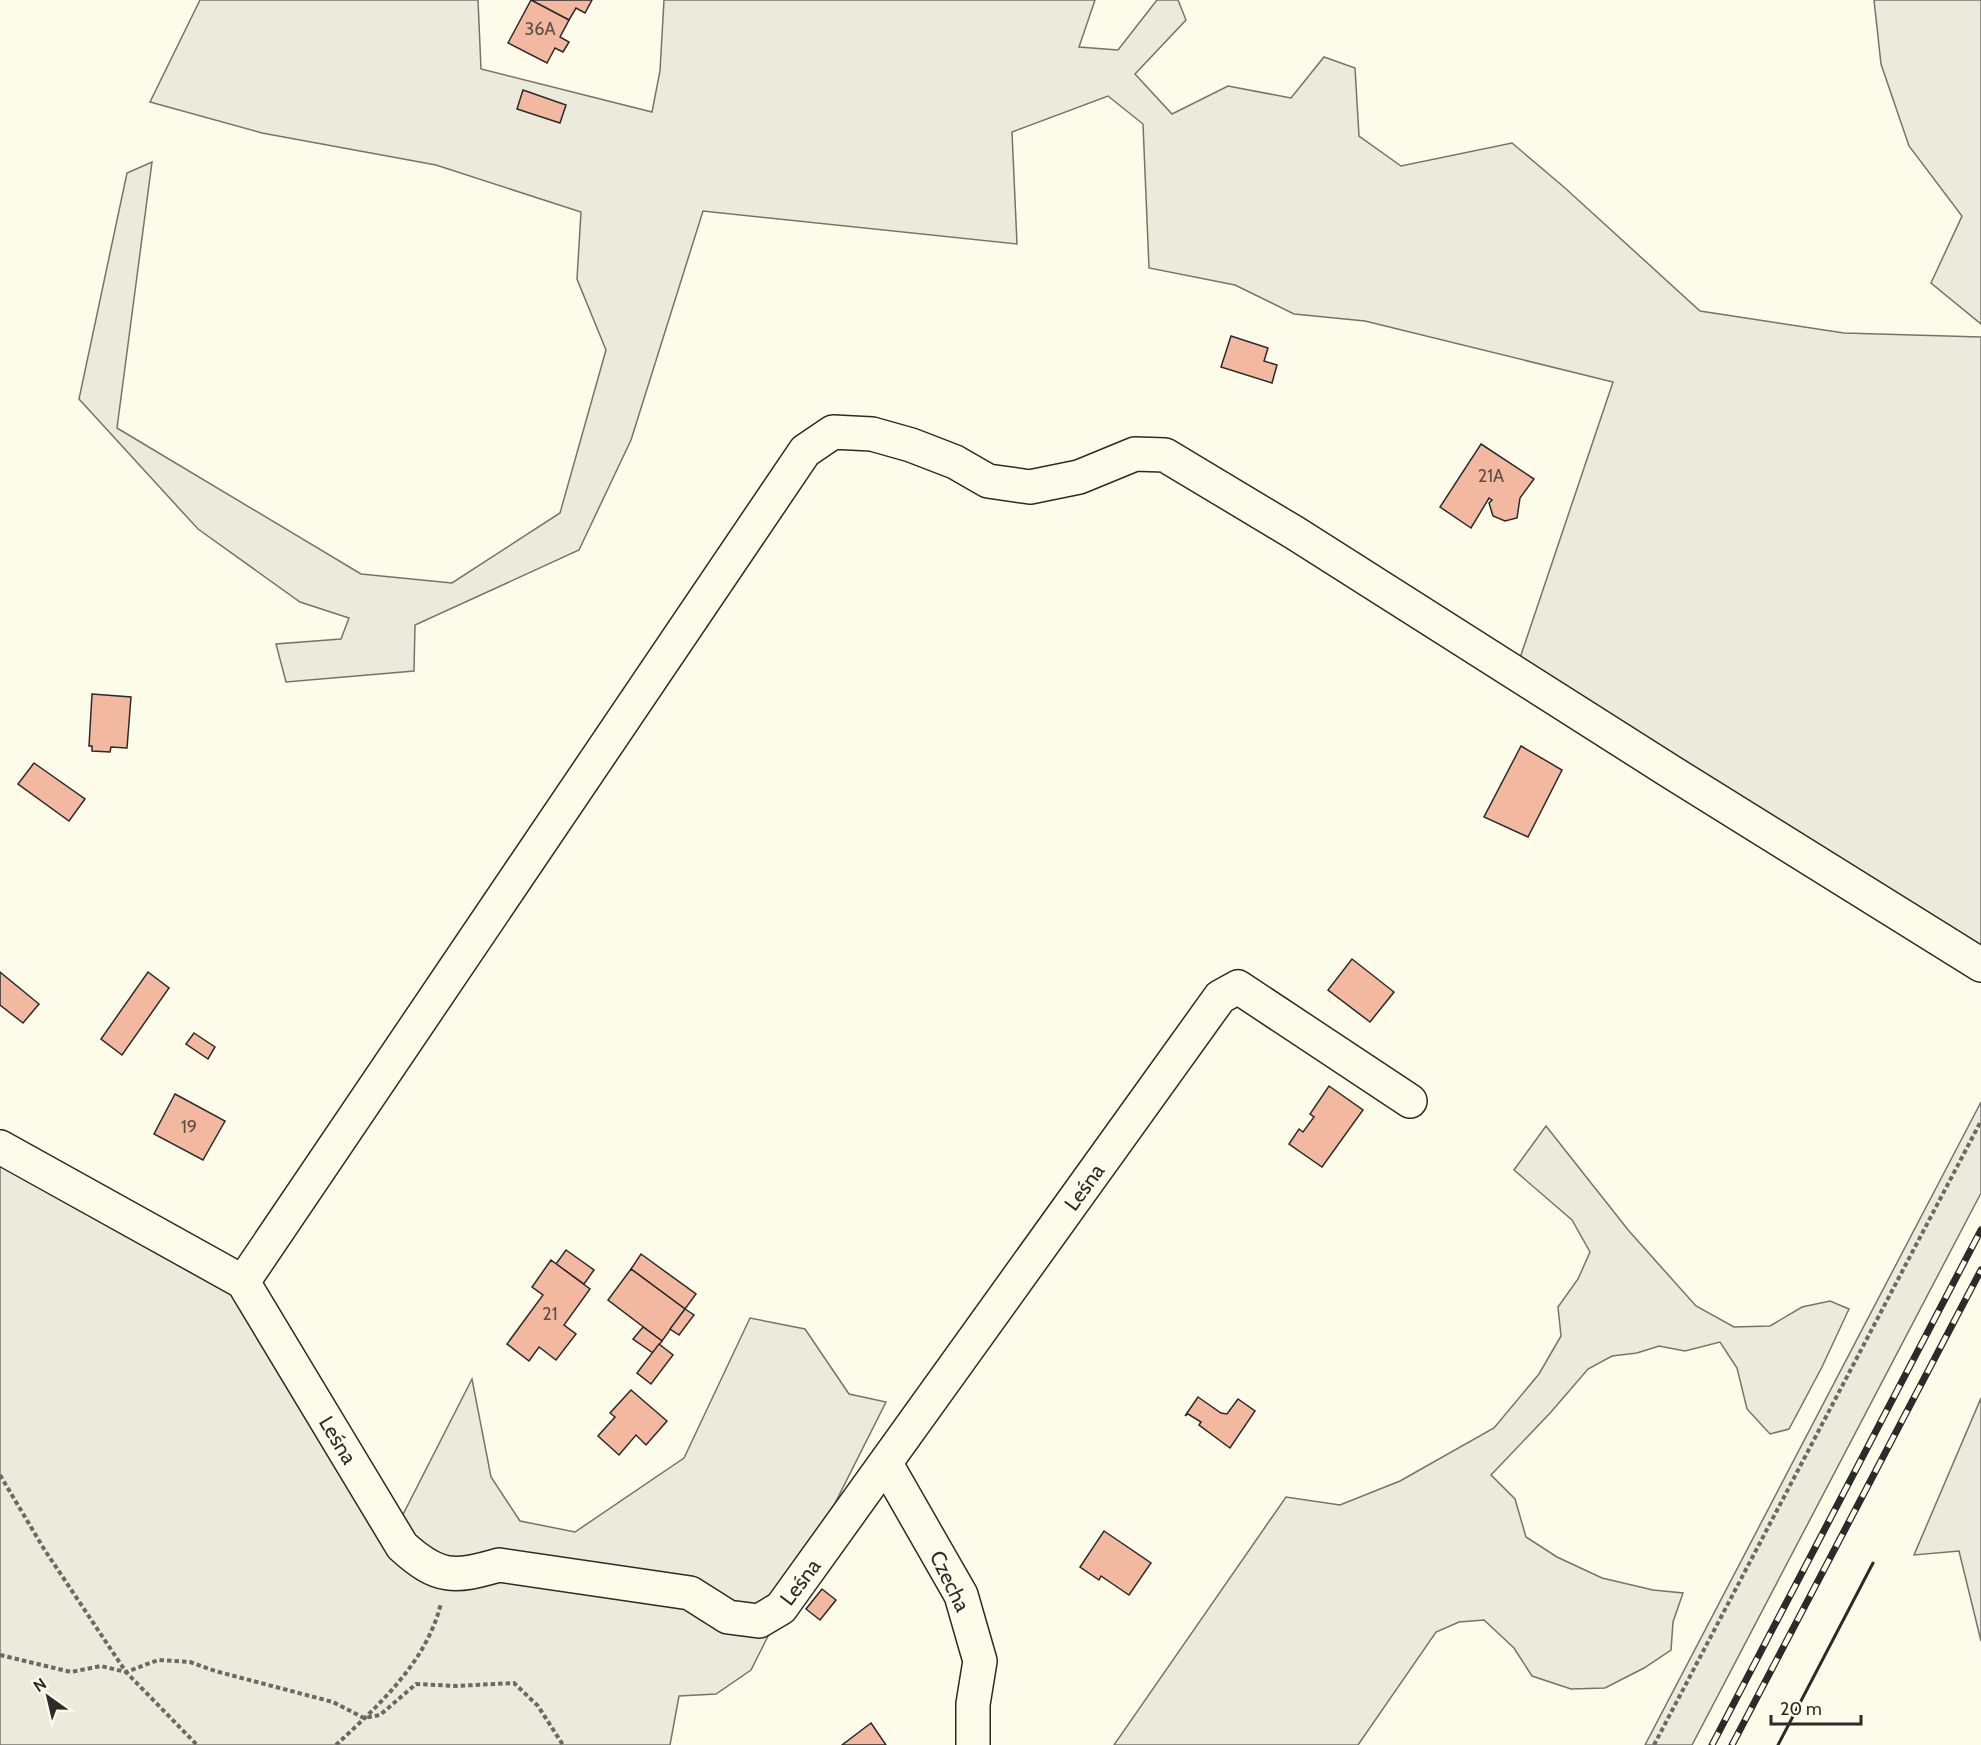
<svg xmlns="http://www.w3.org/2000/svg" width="1981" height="1745" viewBox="0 0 1981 1745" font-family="Cabin,sans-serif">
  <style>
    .green { fill: #ecebdb; stroke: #74746e; stroke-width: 1.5 }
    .building { fill: #f2b8a0; stroke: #2b2b2b; stroke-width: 1.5 }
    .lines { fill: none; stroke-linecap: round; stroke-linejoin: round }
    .minor-casing { stroke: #2b2b2b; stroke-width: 36 }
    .path { stroke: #6a6964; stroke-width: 4; stroke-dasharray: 4.5 3; stroke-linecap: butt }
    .minor { stroke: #fdfbea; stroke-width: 33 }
    .rail-casing { stroke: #2b2b2b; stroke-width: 7 }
    .rail { stroke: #fdfbea; stroke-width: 4.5; stroke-dasharray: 14; stroke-linecap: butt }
    .wall { stroke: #2b2b2b; stroke-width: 3 }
    .labels { text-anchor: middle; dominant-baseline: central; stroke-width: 4.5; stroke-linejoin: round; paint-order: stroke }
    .number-label { font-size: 18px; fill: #5d4e48 }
    .street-label { font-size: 21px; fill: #2b2b2b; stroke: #fdfbea }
  </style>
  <rect width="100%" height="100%" fill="#fdfbea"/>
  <!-- green -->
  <g class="green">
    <path d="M200 0H478L481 69 652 112 660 71 664 0H1095L1079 47 1118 50 1157 0H1178L1186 20 1135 74 1172 114 1228 86 1291 98 1324 57 1355 68 1359 136 1401 166 1512 143 1565 188 1700 311 1844 333 1981 337V959L1519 661 1613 382 1365 321 1294 314 1235 285 1149 268 1143 124 1108 96 1012 132 1017 244 703 211 631 440 579 550 415 625 414 671 286 682 276 644 341 639 349 618 300 602 198 529 79 399 127 173 152 162 117 428 361 574 452 583 560 513 606 350 577 279 581 212 436 165 262 133 150 102Z"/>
    <path d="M1874 0H1981V324L1931 283 1962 216 1909 146 1881 64Z"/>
    <path d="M1981 1102V1193L1692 1745H1645Z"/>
    <path d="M1546 1126 1629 1231 1696 1306 1734 1327 1770 1326 1802 1307 1830 1301 1849 1309 1822 1367 1789 1429 1770 1434 1747 1409 1737 1368 1720 1342 1685 1351 1659 1346 1637 1353 1612 1356 1588 1369 1551 1412 1491 1475 1515 1499 1526 1537 1557 1557 1602 1578 1653 1590 1683 1593 1673 1622 1671 1650 1644 1668 1605 1688 1571 1689 1532 1676 1514 1648 1484 1620 1459 1622 1436 1632 1358 1745H1114L1286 1497 1340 1505 1400 1481 1494 1428 1539 1374 1561 1336 1558 1307 1578 1279 1590 1252 1572 1220 1514 1170Z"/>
    <path d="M0 1162 237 1291 391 1538 472 1379 491 1477 520 1521 575 1532 684 1458 750 1318 805 1329 849 1394 886 1402 751 1670 716 1694 679 1696 670 1745H0Z"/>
    <path d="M1981 1398V1641L1959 1551 1914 1555Z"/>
  </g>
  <!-- building -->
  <g class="building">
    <path d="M531 0H592L585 13 576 8 569 20Z"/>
    <path d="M531 0 569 20 560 37 569 42 563 52 555 48 547 63 508 43Z"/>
    <path d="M523 90 566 105 560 123 517 109Z"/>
    <path d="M1231 336 1268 348 1264 361 1277 365 1272 383 1221 367Z"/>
    <path d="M1481 444 1534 479 1520 498 1517 518 1505 521 1493 516 1489 503 1492 500 1489 498 1471 528 1440 507Z"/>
    <path d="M92 694 131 697 127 748 111 747 110 752 92 751V746H89Z"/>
    <path d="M1521 746 1562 770 1528 837 1484 817Z"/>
    <path d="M34 763 85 799 69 821 18 784Z"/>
    <path d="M1352 959 1394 992 1370 1022 1328 990Z"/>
    <path d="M0 972 39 1004 23 1023 0 1005Z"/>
    <path d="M148 972 169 988 122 1055 101 1039Z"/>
    <path d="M194 1033 215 1047 208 1059 186 1044Z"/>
    <path d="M1329 1086 1363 1110 1322 1167 1289 1144 1299 1129 1303 1132 1314 1117 1310 1114Z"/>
    <path d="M175 1094 225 1121 203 1160 154 1134Z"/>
    <path d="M566 1250 594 1270 584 1284 556 1264Z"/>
    <path d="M641 1254 696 1294 685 1309 631 1269Z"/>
    <path d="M551 1260 590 1289 564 1325 576 1334 556 1360 539 1347 529 1361 507 1344 543 1295 532 1287Z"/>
    <path d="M631 1269 685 1309 662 1341 608 1300Z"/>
    <path d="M685 1309 694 1315 679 1335 670 1329Z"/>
    <path d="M643 1327 662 1341 653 1353 633 1339Z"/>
    <path d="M659 1344 673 1355 651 1384 637 1373Z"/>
    <path d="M631 1390 667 1421 646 1445 636 1435 619 1455 598 1436 615 1417 610 1413Z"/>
    <path d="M1198 1397 1221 1413 1227 1414 1238 1399 1255 1411 1230 1448 1199 1425 1201 1422 1188 1414 1185 1416Z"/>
    <path d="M1104 1531 1151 1563 1129 1595 1101 1576 1099 1580 1080 1567Z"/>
    <path d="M822 1589 836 1600 820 1620 806 1609Z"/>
    <path d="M871 1723 886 1745H842Z"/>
  </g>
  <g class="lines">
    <defs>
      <g id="minor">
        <path d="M0 1147 243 1282 402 1546C438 1579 454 1578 499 1565L690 1593 728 1617 759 1621 781 1608 1220 997 1238 987 1410 1101"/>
        <path d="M243 1282 805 451 833 432 872 434 911 445 955 462 988 481 1030 487 1079 477 1135 454 1165 455 1295 533 1668 770 1981 965"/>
        <path d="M886 1464 961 1595 980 1661 973 1704V1745"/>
      </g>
    </defs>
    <!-- minor casing -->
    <use href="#minor" class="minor-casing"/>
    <!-- path -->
    <g class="path">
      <path d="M0 1475 44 1549 126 1672 197 1745"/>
      <path d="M0 1655 71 1672 101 1666 126 1672 158 1660 190 1662 215 1671 333 1702 364 1718 380 1715 416 1684 456 1686 514 1683 538 1706 563 1745"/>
      <path d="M336 1745C378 1706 427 1662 441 1603"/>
      <path d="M1654 1745 1981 1121"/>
    </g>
    <!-- minor -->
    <use href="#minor" class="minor"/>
    <defs>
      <g id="rail">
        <path d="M1712 1745 1981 1230"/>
        <path d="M1732 1745 1981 1270"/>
      </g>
    </defs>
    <!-- rail casing -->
    <use href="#rail" class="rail-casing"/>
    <!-- rail -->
    <use href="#rail" class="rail"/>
    <!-- wall -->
    <path class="wall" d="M1778 1745 1873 1563"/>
  </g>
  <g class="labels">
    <!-- number labels -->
    <g class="number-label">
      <text x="540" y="29">36A</text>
      <text x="1491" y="476">21A</text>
      <text x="189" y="1127">19</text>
      <text x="550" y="1314">21</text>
    </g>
    <!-- street labels -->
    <g class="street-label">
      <text transform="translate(1084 1187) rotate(-54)">Leśna</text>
      <text transform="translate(338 1440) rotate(59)">Leśna</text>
      <text transform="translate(950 1581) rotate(64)">Czecha</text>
      <text transform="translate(800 1582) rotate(-53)">Leśna</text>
    </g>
  </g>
  <!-- north arrow -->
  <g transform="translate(48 1697) rotate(326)" stroke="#fdfbea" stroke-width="4.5" paint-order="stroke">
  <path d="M0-4.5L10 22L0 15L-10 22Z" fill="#2b2b2b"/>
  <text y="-9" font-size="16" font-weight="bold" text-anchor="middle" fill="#2b2b2b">N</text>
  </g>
  <!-- scale -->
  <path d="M1771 1715v9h90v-9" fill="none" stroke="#2b2b2b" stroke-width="3"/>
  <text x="1780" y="1715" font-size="18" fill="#2b2b2b" stroke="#fdfbea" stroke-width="4.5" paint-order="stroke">20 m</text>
</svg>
